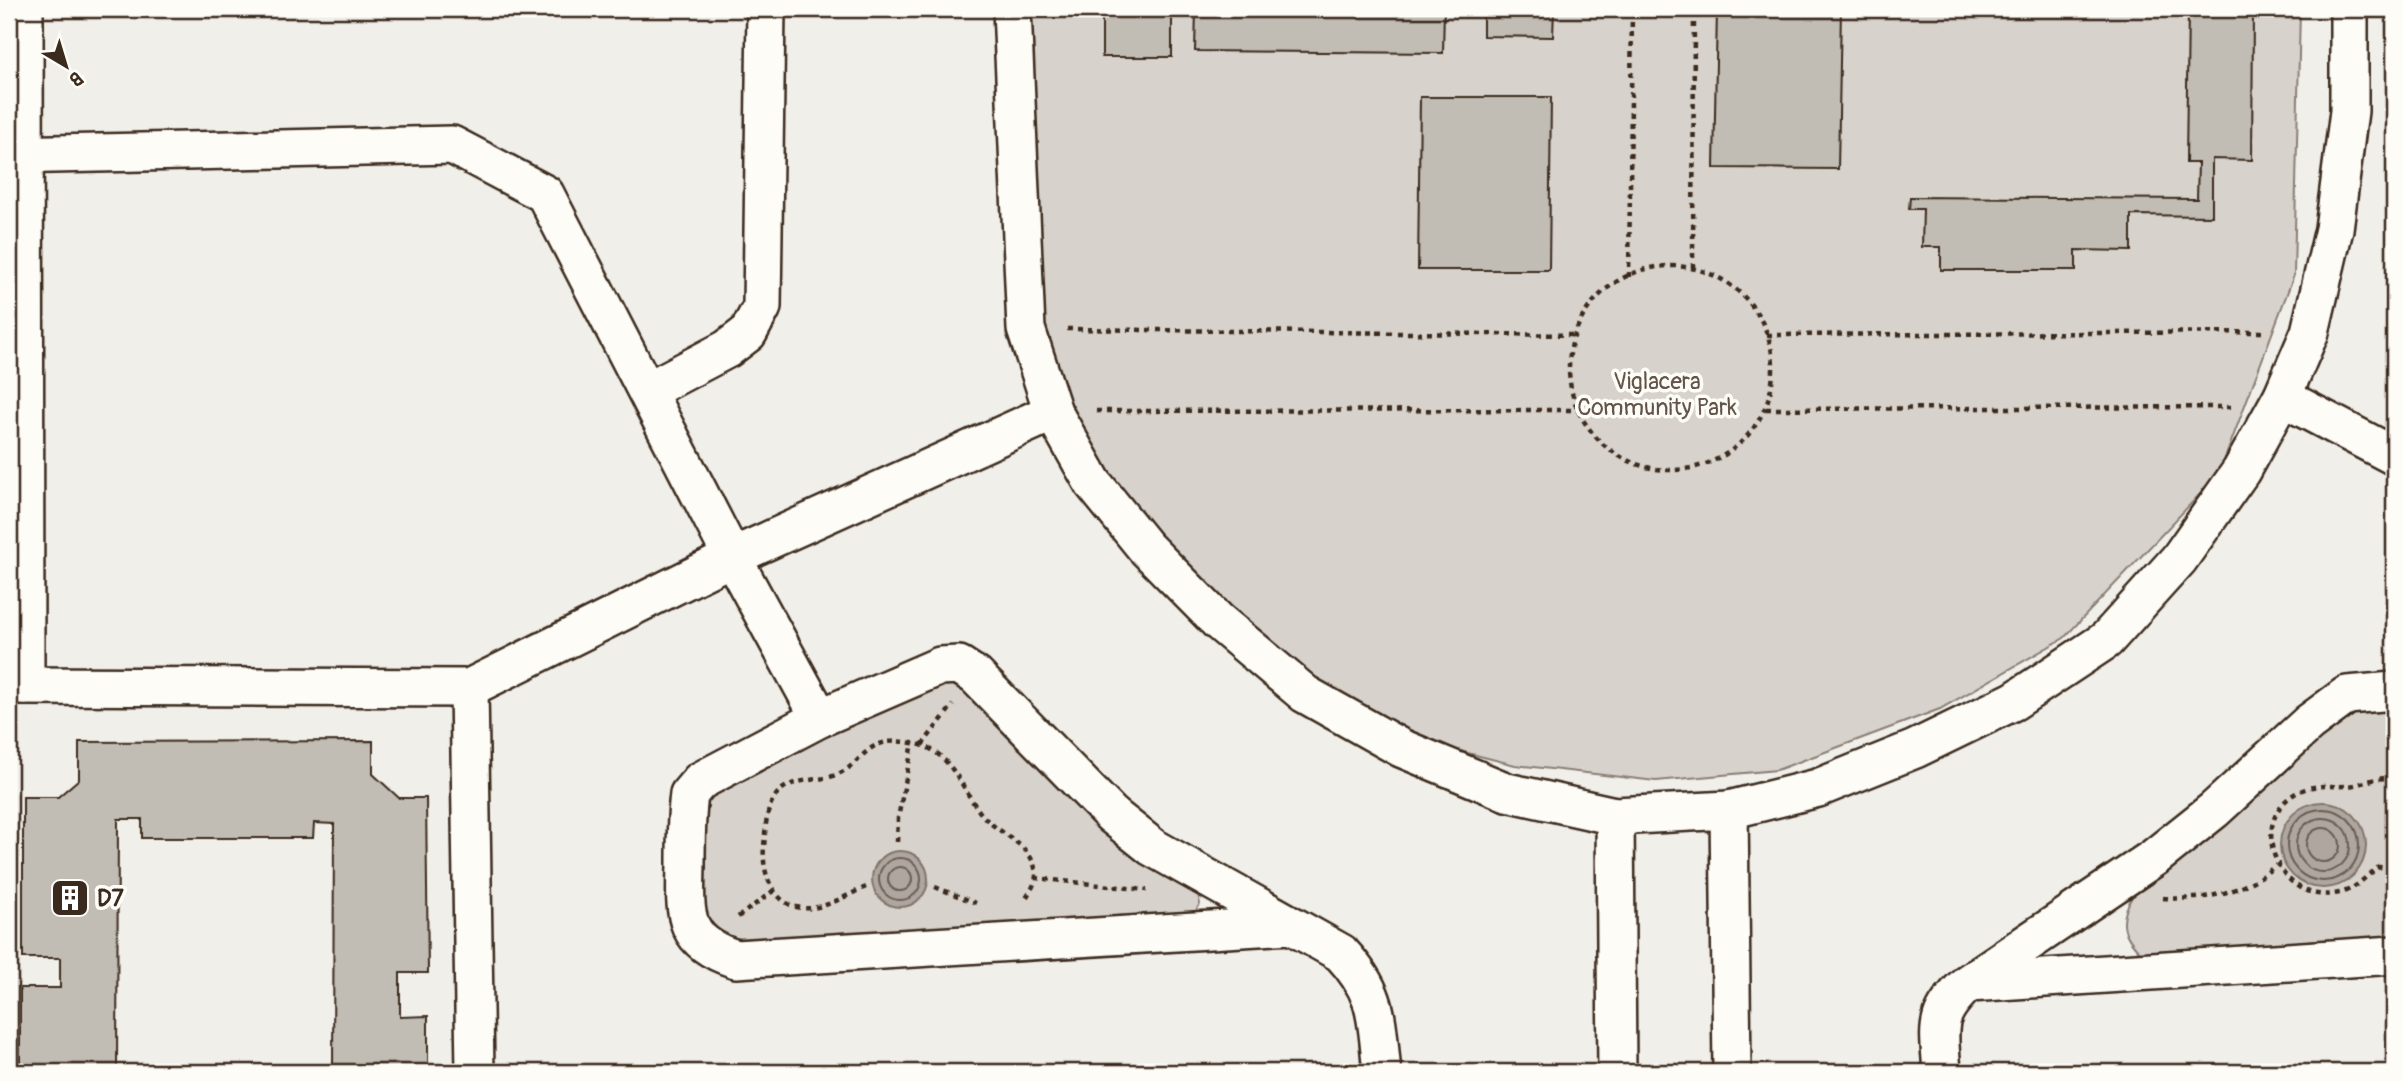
<svg xmlns="http://www.w3.org/2000/svg" width="2403" height="1081" viewBox="0 0 2403 1081" font-family="Pangolin,sans-serif">
  <style>
    .green { fill: #d7d2cc; stroke: #897e75; stroke-width: 2 }
    .water { fill: #aea69f; stroke: #80746b; stroke-width: 2 }
    .lines { fill: none; stroke-linecap: round; stroke-linejoin: round }
    .shore { stroke: #695c52; stroke-width: 2 }
    .building { fill: #c1bcb4; stroke: #3b2a1e; stroke-width: 2 }
    .street-casing { stroke: #3b2a1e; stroke-width: 42 }
    .path { stroke: #3b2a1e; stroke-width: 4.5; stroke-dasharray: 5 5; stroke-linecap: butt }
    .street { stroke: #fdfcf7; stroke-width: 37 }
    .labels { text-anchor: middle; dominant-baseline: central; stroke-width: 7; stroke-linejoin: round; paint-order: stroke }
    .park-label { font-size: 23px; fill: #62544a; stroke: #fdfcf7 }
    .poi-label { font-size: 23px; font-weight: bold; fill: #3b2a1e; stroke: #fdfcf7; text-anchor: start }
  </style>
  <rect width="100%" height="100%" fill="#f1efea"/>
  <filter id="ink" filterUnits="userSpaceOnUse"><feTurbulence type="fractalNoise" baseFrequency=".0143" numOctaves="2"/><feDisplacementMap in="SourceGraphic" scale="14" xChannelSelector="R" yChannelSelector="G"/><feConvolveMatrix kernelMatrix="1 2 1 2 8 2 1 2 1" color-interpolation-filters="sRGB"/></filter>
  <g filter="url(#ink)">
    <!-- green -->
    <g class="green">
      <path d="M1026 9H2300L2294 275 2219 474 2064 638 1940 709 1777 770 1656 781 1515 765 1389 733 1252 639 1104 481 1028 327Z"/>
      <path d="M950 672 1197 889 1200 904 1193 916 742 950 702 921 705 793Z"/>
      <path d="M2352 708H2394V947L2147 959C2123 936 2116 924 2134 893L2241 811Z"/>
    </g>
    <!-- water -->
    <g class="water">
      <circle cx="2323" cy="845" r="43"/>
      <circle cx="900" cy="879" r="28"/>
    </g>
    <g class="lines">
      <!-- shore -->
      <g class="shore">
        <circle cx="2323" cy="845" r="36"/>
        <circle cx="2323" cy="845" r="27"/>
        <circle cx="2323" cy="845" r="17"/>
        <circle cx="900" cy="879" r="21"/>
        <circle cx="900" cy="879" r="12"/>
      </g>
    </g>
    <!-- building -->
    <g class="building">
      <rect x="1102" y="9" width="70" height="48"/>
      <path d="M1196 9H1444L1443 53 1195 51Z"/>
      <path d="M1483 9H1554L1553 37 1483 36Z"/>
      <path d="M1717 9H1841L1838 169 1714 168Z"/>
      <path d="M2188 9H2253L2252 160 2212 159V216L2131 215V251L2076 250V270H1941V247H1922L1923 209H1909L1910 197 2197 199 2198 163H2186Z"/>
      <path d="M1420 97H1551L1549 270H1418Z"/>
      <path d="M373 741V774L399 798H426L428 973H400V1017L428 1016V1072H333L334 824 314 823 313 838H142V819H118L117 1072H20V988H60V958H23V797H58L79 779V742Z"/>
    </g>
    <g class="lines">
      <defs>
        <g id="street">
          <path d="M24 9 25 686"/>
          <path d="M1012 9 1026 329 1053 412 1093 483 1145 547 1218 621 1305 694 1401 748 1507 792 1615 816 1729 810 1818 788 1915 749 2014 701 2106 640 2179 559 2241 471 2282 397 2310 332 2334 229 2349 111V9"/>
          <path d="M9 155 452 145 545 194 732 557 820 718"/>
          <path d="M647 391 727 349 748 333 762 307 766 9"/>
          <path d="M2282 397 2394 456"/>
          <path d="M9 686 469 688 732 557 1053 412"/>
          <path d="M469 688 475 1072"/>
          <path d="M1729 810 1732 1072"/>
          <path d="M1615 816 1617 1072"/>
          <path d="M1291 925 736 959C681 942 685 914 686 865 686 841 686 817 689 794L700 781 820 718 940 666 959 665 976 676 1112 815 1152 847 1341 953C1380 995 1376 1019 1382 1072"/>
          <path d="M1969 983 2394 955"/>
          <path d="M1942 1072C1939 1027 1933 1016 1968 983L2155 857 2214 810 2309 723 2347 695 2394 691"/>
        </g>
      </defs>
      <!-- street casing -->
      <use href="#street" class="street-casing"/>
      <!-- path -->
      <g class="path">
        <circle cx="1671" cy="368" r="102"/>
        <path d="M1693 268 1694 9"/>
        <path d="M1629 277 1632 9"/>
        <path d="M1067 329 1574 335"/>
        <path d="M1767 335 2267 332"/>
        <path d="M1766 409 2233 407"/>
        <path d="M1096 411 1577 410"/>
        <path d="M922 745 953 705"/>
        <path d="M2394 780C2378 774 2364 785 2347 786 2332 787 2320 784 2305 789 2242 812 2275 908 2339 893 2356 890 2365 876 2379 867L2394 869"/>
        <path d="M897 842 898 818 913 743"/>
        <path d="M1035 878 1147 890"/>
        <path d="M866 887C849 894 830 906 812 908 777 912 761 877 764 847 766 825 765 793 792 784 805 779 820 780 833 776 866 765 862 734 912 743 952 749 961 790 983 816 999 834 1029 843 1035 868 1039 880 1030 892 1024 901"/>
        <path d="M935 887 976 903"/>
        <path d="M2163 898C2205 901 2244 893 2276 865"/>
        <path d="M738 917 773 891"/>
      </g>
      <!-- street -->
      <use href="#street" class="street"/>
    </g>
  </g>
  <!-- icons -->
  <defs>
    <symbol id="building-square" viewBox="-11 -11 22 22"><rect x="-9" y="-9" width="18" height="18" rx="4" fill="#3b2a1e" stroke="#fdfcf7"/><path d="M-4-6H4V6H1V3H-1V6H-4ZM-2.5-4.3h1.7v1.8h-1.7ZM.8-4.3h1.7v1.8H.8ZM-2.5-1h1.7V.8h-1.7ZM.8-1h1.7V.8H.8Z" fill="#fff"/></symbol>
  </defs>
  <g fill-rule="evenodd">
    <use href="#building-square" x="48" y="876" width="44" height="44"/>
  </g>
  <g class="labels">
    <!-- park labels -->
    <g class="park-label">
      <text x="1657" y="381">Viglacera<tspan x="1657" dy="26">Community Park</tspan></text>
    </g>
    <!-- poi labels -->
    <g class="poi-label">
      <text x="97" y="898">D7</text>
    </g>
  </g>
  <!-- margin -->
  <rect width="2403" height="1081" fill="none" stroke="#fdfcf7" stroke-width="35"/>
  <rect x="18" y="18" width="2368" height="1046" fill="none" stroke="#3b2a1e" stroke-width="2.5" filter="url(#ink)"/>
  <!-- north arrow -->
  <g transform="translate(66 66) rotate(142)" stroke="#fdfcf7" stroke-width="5" paint-order="stroke">
  <path d="M0-5L12 26L0 18L-12 26Z" fill="#3b2a1e"/>
  <text y="-10" font-size="19" font-weight="bold" text-anchor="middle" fill="#3b2a1e">B</text>
  </g>
</svg>
